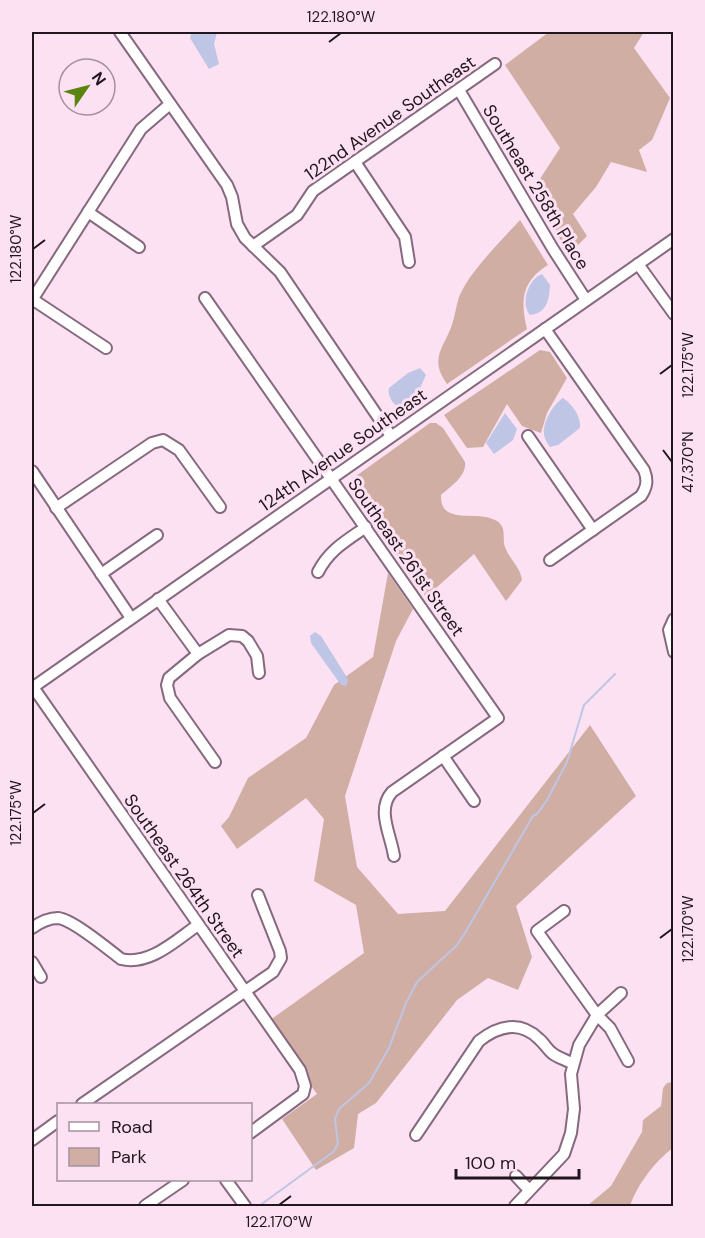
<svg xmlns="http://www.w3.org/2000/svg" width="705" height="1238" viewBox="0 0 705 1238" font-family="'DM Sans',sans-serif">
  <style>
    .green { fill: #d0aea4 }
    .water { fill: #bfc5e5 }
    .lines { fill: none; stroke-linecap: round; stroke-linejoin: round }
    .stream { stroke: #bfc5e5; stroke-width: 2 }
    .minor-casing { stroke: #86697e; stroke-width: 14 }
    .minor { stroke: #fff; stroke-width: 10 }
    .ticks { fill: none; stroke: #22161e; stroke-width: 2 }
    .labels { text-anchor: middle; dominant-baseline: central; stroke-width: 6; stroke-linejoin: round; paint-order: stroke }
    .street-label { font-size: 18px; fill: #22161e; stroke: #fce1f3 }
    .neatline { fill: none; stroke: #22161e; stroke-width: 2 }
    .ticks-label { font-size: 15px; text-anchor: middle; fill: #22161e }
  </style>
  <rect width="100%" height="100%" fill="#fce1f3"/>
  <!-- green -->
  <g class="green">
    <path d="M549 32H644L634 48 670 98 652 140 639 150 647 172 611 162 596 187 573 214 587 236 568 255 534 188 560 148 505 65Z"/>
    <path d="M520 220 548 265C522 281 520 300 527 329L447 384C429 359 443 349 452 325 455 316 456 306 459 297 469 272 501 241 520 220Z"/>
    <path d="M540 350 550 352 567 378 547 413 541 433 522 426 507 404 483 447 467 448 444 415Z"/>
    <path d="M430 423H436L443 428 465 462C467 476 450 487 441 495 440 527 478 509 497 521 507 528 502 537 505 547 509 559 520 566 522 580L506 601 474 554 426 597 352 488V482L356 476Z"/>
    <path d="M388 573 413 609 396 641 345 796 357 867 398 914 445 911 590 725 636 796 516 906 532 957 518 990 488 978 457 1000 376 1103 358 1114 354 1148 316 1170 282 1119 317 1094 266 1023 364 953 356 905 314 881 324 819 306 798 237 849 221 826 229 817 248 778 306 738 334 685 373 657Z"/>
    <path d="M673 1082V1148C655 1161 637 1185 630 1206H587L611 1186 642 1132 643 1120 661 1106 663 1088 667 1083Z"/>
  </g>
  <!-- water -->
  <g class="water">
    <path d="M192 32H217L214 44 219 64 209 69 190 38Z"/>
    <path d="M542 274 550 285C549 300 547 313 530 315 520 304 528 279 542 274Z"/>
    <path d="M420 368 426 375 420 388 421 396 401 409C394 405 387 397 389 388L408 373Z"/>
    <path d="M563 398C573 405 581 416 580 428L558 445 550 447C547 443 544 438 544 433 543 422 554 403 563 398Z"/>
    <path d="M505 413 517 429 513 440 494 454 486 443Z"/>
    <path d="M315 632 321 636 348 679 347 686 341 685 311 643 310 636Z"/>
  </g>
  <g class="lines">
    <!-- stream -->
    <path class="stream" d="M259 1206 333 1152 338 1144 335 1119 339 1109 369 1083 389 1048 406 1003 417 982 457 945 465 933 533 816 537 814 547 800 567 762 584 705 615 674"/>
    <defs>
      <g id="minor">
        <path d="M120 32 227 185 232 197 237 224 245 238 280 272 391 436"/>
        <path d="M459 90 553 249 586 300"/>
        <path d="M355 162 405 237 409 262"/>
        <path d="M88 212 139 247"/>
        <path d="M253 246 297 215 313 191 495 64"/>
        <path d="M638 264 674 314"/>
        <path d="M205 298 498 718 392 792C376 810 391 835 394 856"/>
        <path d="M32 299 106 348"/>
        <path d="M32 300 141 129 170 104"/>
        <path d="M545 329 644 470C648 480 647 487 641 496L550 560"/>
        <path d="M528 436 593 530"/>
        <path d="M32 471 131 618"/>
        <path d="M56 508 152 443 163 440 179 450 220 507"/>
        <path d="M318 572C329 550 346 541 366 527"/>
        <path d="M101 574 157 535"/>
        <path d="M158 599 198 654"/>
        <path d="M674 619 669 630 674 652"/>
        <path d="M33 687 300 1070 305 1086 303 1094 250 1133"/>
        <path d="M32 688 674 239"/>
        <path d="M443 756 474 801"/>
        <path d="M215 762 170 698 167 685 169 678 198 654 229 635 242 636 248 641 257 656 259 673"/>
        <path d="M564 911 537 931 597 1015 610 1028 628 1061"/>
        <path d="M32 928C39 923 49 918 58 918 72 919 108 949 121 959 150 966 176 940 198 925"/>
        <path d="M32 962 41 977"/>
        <path d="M82 1104 273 972 281 958 280 951 258 895"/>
        <path d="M416 1135 479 1041C498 1026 520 1020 539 1039 544 1043 547 1049 552 1053 558 1058 567 1060 573 1064"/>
        <path d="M32 1140 58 1121"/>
        <path d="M516 1176 529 1190"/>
        <path d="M226 1180 245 1206"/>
        <path d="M145 1206 183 1180"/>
        <path d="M515 1206 564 1154 571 1133 574 1109 571 1074 579 1045 597 1015 621 993"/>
      </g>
    </defs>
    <!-- minor casing -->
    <use href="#minor" class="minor-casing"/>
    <!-- minor -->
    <use href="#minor" class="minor"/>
  </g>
  <!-- ticks -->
  <path class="ticks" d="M329 42 341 33M33 249 45 240M660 374 672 365M663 450 672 462M33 813 45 804M660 938 672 929M279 1205 291 1196"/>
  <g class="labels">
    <!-- street labels -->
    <g class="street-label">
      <text transform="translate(390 118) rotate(-35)">122nd Avenue Southeast</text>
      <text transform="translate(536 187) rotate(59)">Southeast 258th Place</text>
      <text transform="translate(343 450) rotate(-35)">124th Avenue Southeast</text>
      <text transform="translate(406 557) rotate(55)">Southeast 261st Street</text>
      <text transform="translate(184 876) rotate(55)">Southeast 264th Street</text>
    </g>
  </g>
  <!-- border -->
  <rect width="705" height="1238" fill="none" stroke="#fce1f3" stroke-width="66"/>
  <!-- legend -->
  <rect x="57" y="1103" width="195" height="78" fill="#fce1f3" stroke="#a5909e" stroke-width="1.5"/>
  <rect x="69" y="1122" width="30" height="9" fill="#ffffff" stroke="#a5909e" stroke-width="1.5"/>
  <text x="111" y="1133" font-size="18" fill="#22161e">Road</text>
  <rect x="69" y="1148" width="30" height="18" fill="#d0aea4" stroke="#a5909e" stroke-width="1.5"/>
  <text x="111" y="1163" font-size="18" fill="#22161e">Park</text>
  <!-- north arrow -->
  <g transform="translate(87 87) rotate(55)"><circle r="28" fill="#fce1f3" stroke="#a5909e" stroke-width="1.5"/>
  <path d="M0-4.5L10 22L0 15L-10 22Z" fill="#5a840f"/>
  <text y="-9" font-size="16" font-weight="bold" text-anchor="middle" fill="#22161e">N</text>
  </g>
  <!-- scale -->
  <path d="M456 1169v9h123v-9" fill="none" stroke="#22161e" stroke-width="3"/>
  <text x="465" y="1169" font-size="18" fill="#22161e" stroke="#fce1f3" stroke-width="4.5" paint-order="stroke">100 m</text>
  <rect x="33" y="33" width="639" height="1172" class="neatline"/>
  <g class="ticks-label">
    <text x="341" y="22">122.180°W</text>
    <text transform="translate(16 249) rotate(-90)" y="5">122.180°W</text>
    <text transform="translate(688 365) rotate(-90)" y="5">122.175°W</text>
    <text transform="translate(688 462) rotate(-90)" y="5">47.370°N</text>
    <text transform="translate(16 813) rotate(-90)" y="5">122.175°W</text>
    <text transform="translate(688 929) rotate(-90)" y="5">122.170°W</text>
    <text x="279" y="1227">122.170°W</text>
  </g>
</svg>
